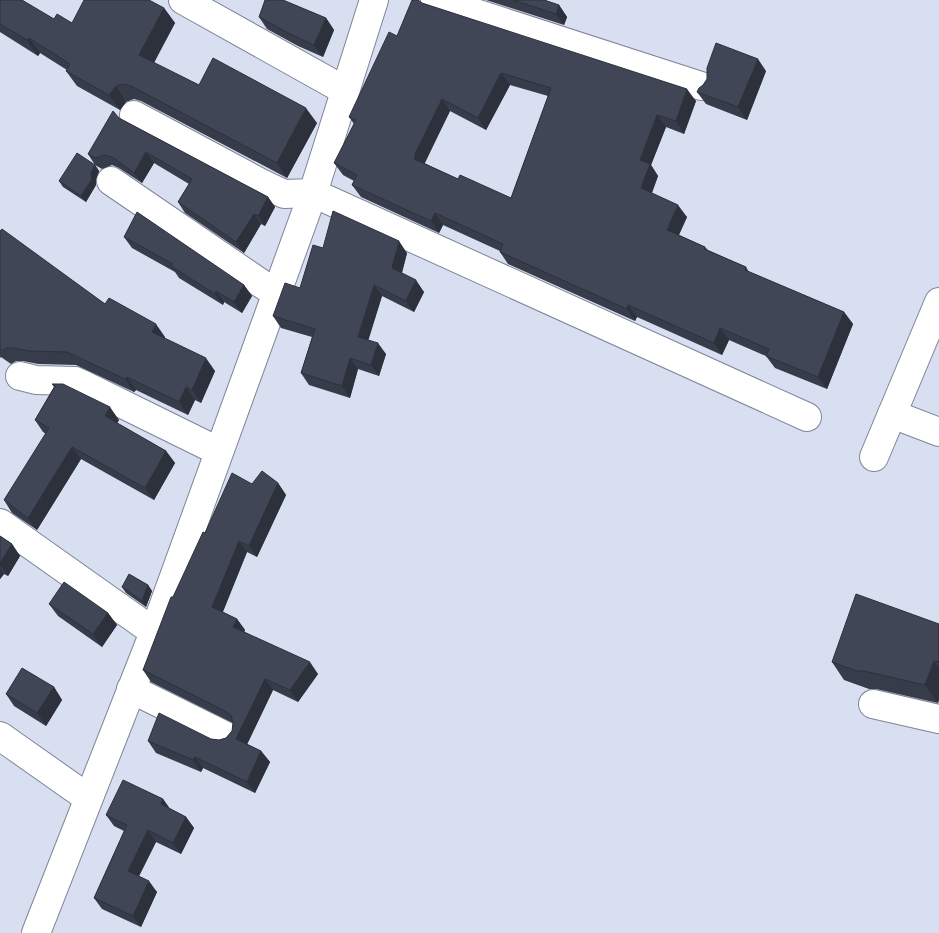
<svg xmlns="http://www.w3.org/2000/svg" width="939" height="933" viewBox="0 0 939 933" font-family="Merriweather,serif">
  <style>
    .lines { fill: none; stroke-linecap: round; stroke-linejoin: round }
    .minor-casing { stroke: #7e8596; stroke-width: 30 }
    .minor { stroke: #fff; stroke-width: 28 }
    .wall { fill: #373c4a; fill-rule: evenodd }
    .shaded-wall { fill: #2d313c }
    .building { fill: #404656; stroke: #2d313c; fill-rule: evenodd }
  </style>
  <rect width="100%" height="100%" fill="#d7dff1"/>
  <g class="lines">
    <defs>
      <g id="minor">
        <path d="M183 0 344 90"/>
        <path d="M435 0 701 86"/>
        <path d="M134 115 259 182 284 194 313 193 807 417"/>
        <path d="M111 181 275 293"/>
        <path d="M20 376 36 380 75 381 86 386 218 451"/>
        <path d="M892 414 939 432"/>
        <path d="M874 457 939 302"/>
        <path d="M0 523 154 632"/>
        <path d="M131 689 226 736"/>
        <path d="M873 704 939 719"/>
        <path d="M0 736 88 798"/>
        <path d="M36 933 154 632 313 193 374 0"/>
      </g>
    </defs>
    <!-- minor casing -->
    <use href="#minor" class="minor-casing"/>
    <!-- minor -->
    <use href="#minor" class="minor"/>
  </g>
  <!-- wall -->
  <g class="wall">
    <path d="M0 0 54 19 72 23 164 8 175 23 154 63 199 85 317 123 287 178 141 101 134 99 126 102 120 110 77 86 66 71 67 70 40 53 38 56 0 32Z"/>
    <path d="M486 0H544L559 5 567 17 564 25Z"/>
    <path d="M422 3 696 101 684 134 666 127 651 165 658 176 652 193 687 217 679 235 705 247 708 250 746 267 749 272 844 312 853 324 827 389 775 368 766 356 729 340 722 355 637 317 635 321 508 264 500 252V251L443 225 439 233 361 197 352 185 354 181 343 175 334 163 354 124 349 117 397 36ZM510 85 548 96 511 198 458 179 424 163 450 111 486 130Z"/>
    <path d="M259 17 326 18 334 30 323 57 298 46 267 29Z"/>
    <path d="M766 71 747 120 706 104 697 92Z"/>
    <path d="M119 118 268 197 275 207 265 226 261 224 244 253 185 213 178 202 189 184 154 163 142 183 119 168 112 165 102 169 95 165 88 154Z"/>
    <path d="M95 165 99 171 96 179V185L86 202 63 187 59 181Z"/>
    <path d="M0 231 105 304 165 337 164 338 215 371 201 403 195 400 188 415 136 390 134 392 76 365 38 364 23 361H16L11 364 1 357 0 358Z"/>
    <path d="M124 237 244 285 252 296 242 313 224 302 223 305 179 278 175 272 132 248Z"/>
    <path d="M323 248 407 253 402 273 424 292 414 312 382 296 368 340 386 354 379 376 358 369 350 398 309 385 301 373 312 337 281 328 273 316 300 288Z"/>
    <path d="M52 384 119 420 117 423 166 451 175 463 154 500 81 459 37 530 12 513 4 500 46 434 43 432 35 420 54 387Z"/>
    <path d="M278 483 286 495 257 557 247 552 223 612 237 619 245 630 244 632 318 674 298 702 273 690 247 744 261 751 270 762 255 793 203 768 201 772 156 753 148 741 211 739 219 740 226 738 232 731 233 723 151 682 143 670 173 597 205 533Z"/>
    <path d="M0 536 12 544 20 556 8 576 4 574 0 579Z"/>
    <path d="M148 585 152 591 146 607 126 593 122 587Z"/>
    <path d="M49 604 108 613 117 625 102 647 58 616Z"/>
    <path d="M939 624V699L938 703 876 689H869L844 680 832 662Z"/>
    <path d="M54 687 62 700 46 726 14 706 6 694Z"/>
    <path d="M163 799 169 808 186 817 194 828 181 854 156 842 139 876 157 892 141 927 102 909 94 898 124 831 114 826 106 815Z"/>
  </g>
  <!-- shaded-wall -->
  <g class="shaded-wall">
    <path d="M559 5 567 17 564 25 556 14Z"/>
    <path d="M164 8 175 23 149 71 139 55Z"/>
    <path d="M326 18 334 30 323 57 314 45Z"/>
    <path d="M29 38 40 53 38 56 27 40Z"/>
    <path d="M758 59 766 71 747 120 738 107Z"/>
    <path d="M501 73 510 85 486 130 478 118Z"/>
    <path d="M116 86 126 102 120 110 109 95Z"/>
    <path d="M687 89 696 101 684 134 676 121Z"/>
    <path d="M442 99 450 111 424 165 414 159 415 154Z"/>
    <path d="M306 108 317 123 287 178 277 163Z"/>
    <path d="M657 115 666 127 651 165 658 176 649 200 641 188 640 160Z"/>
    <path d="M146 152 154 163 142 183 134 173Z"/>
    <path d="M95 165 99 171 96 179V185L86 202 81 196Z"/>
    <path d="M268 197 275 207 265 226 258 216Z"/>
    <path d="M678 205 687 217 675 243 667 230Z"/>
    <path d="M435 213 443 225 439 233 431 221Z"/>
    <path d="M254 214 261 224 244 253 236 242Z"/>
    <path d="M399 241 407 253 400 279 392 268Z"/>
    <path d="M416 280 424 292 414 312 406 301Z"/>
    <path d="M244 285 252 296 242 313 234 302Z"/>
    <path d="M374 285 382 296 366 348 358 337Z"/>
    <path d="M216 291 224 302 223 305 215 294Z"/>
    <path d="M628 305 637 317 635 321 627 309Z"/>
    <path d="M844 312 853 324 827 389 818 377Z"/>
    <path d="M156 324 165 337 161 345 152 332Z"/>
    <path d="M720 328 729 340 722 355 714 343Z"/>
    <path d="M378 343 386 354 379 376 371 365Z"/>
    <path d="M206 358 215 371 201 403 192 390Z"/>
    <path d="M350 358 358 369 350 398 342 386Z"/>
    <path d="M127 377 136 390 134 392 125 379Z"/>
    <path d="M186 387 195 400 188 415 179 402Z"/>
    <path d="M110 407 119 420 114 428 105 416Z"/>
    <path d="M72 447 81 459 37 530 28 518Z"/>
    <path d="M166 451 175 463 154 500 145 488Z"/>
    <path d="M278 483 286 495 257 557 249 546Z"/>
    <path d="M239 541 247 552 220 618 212 607Z"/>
    <path d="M12 544 20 556 8 576 0 565V563Z"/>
    <path d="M0 568 4 574 0 579Z"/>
    <path d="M148 585 152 591 146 607 142 601Z"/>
    <path d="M108 613 117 625 102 647 93 634Z"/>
    <path d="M237 619 245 630 241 639 233 627Z"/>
    <path d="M934 661 939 668V699L938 703 925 685Z"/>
    <path d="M310 662 318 674 298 702 290 690Z"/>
    <path d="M265 679 273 690 244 751 236 739Z"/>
    <path d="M54 687 62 700 46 726 37 713Z"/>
    <path d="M261 751 270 762 255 793 247 782Z"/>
    <path d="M195 757 203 768 201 772 193 760Z"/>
    <path d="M163 799 171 810 161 804Z"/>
    <path d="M186 817 194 828 181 854 173 843Z"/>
    <path d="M148 830 156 842 136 882 128 871Z"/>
    <path d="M149 881 157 892 141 927 133 916Z"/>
  </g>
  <!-- building -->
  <g class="building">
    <path d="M0 0H22L54 19 57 14 72 23 84 0H149L164 8 139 55 199 85 213 58 306 108 277 163 131 86 123 84 116 86 109 95 66 71 70 64 29 38 27 40 0 24Z"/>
    <path d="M265 0H283L326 18 314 45 290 34 259 17Z"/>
    <path d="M412 0H418L422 3 687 89 676 121 657 115 640 160 650 164 641 188 678 205 667 230 705 247 704 249 746 267 745 270 844 312 818 377 766 356 769 349 720 328 714 343 628 305 627 309 500 252 503 244 435 213 431 221 352 185 357 175 334 163 356 120 349 117 389 32 397 36ZM501 73 551 88 511 198 460 175 458 179 414 159 416 154H415L442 99 478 118Z"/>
    <path d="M513 0H544L559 5 556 14Z"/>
    <path d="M716 43 758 59 738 107 697 92 699 88 703 85 707 79V68Z"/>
    <path d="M113 111 119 118 268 197 258 216 254 214 236 242 178 202 192 179 146 152 134 173 112 157 104 155 95 158 88 154Z"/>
    <path d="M77 153 95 165 91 173 92 179 81 196 59 181Z"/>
    <path d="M333 211 399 241 392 268 416 280 406 301 374 285 358 337 378 343 371 365 350 358 342 386 301 373 315 329 273 316 285 283 300 288 313 245 323 248Z"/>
    <path d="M137 212 244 285 234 302 216 291 215 294 171 266 173 264 124 237Z"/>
    <path d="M2 229 105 304 109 298 156 324 152 332 206 358 192 390 186 387 179 402 127 377 125 379 67 352 29 351 14 348H7L2 351 0 349V231Z"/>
    <path d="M52 384H63L110 407 105 416 166 451 145 488 72 447 28 518 4 500 49 428 35 420 55 386Z"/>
    <path d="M262 471 278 483 249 546 239 541 212 607 237 619 233 627 310 662 290 690 265 679 236 739 261 751 247 782 195 757 193 760 148 741 159 713 211 739 219 740 226 738 232 731 233 723 231 715 225 711 143 670 171 597H173L203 532 205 533 232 473 252 484Z"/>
    <path d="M0 536 12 544 0 563Z"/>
    <path d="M129 574 148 585 142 601 122 587Z"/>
    <path d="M64 582 108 613 93 634 49 604Z"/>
    <path d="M856 594 939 624V662L934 661 925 685 864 671H857L832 662Z"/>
    <path d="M22 668 54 687 37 713 6 694Z"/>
    <path d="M123 780 163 799 161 804 186 817 173 843 148 830 128 871 149 881 133 916 94 898 127 825 106 815Z"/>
  </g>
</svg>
